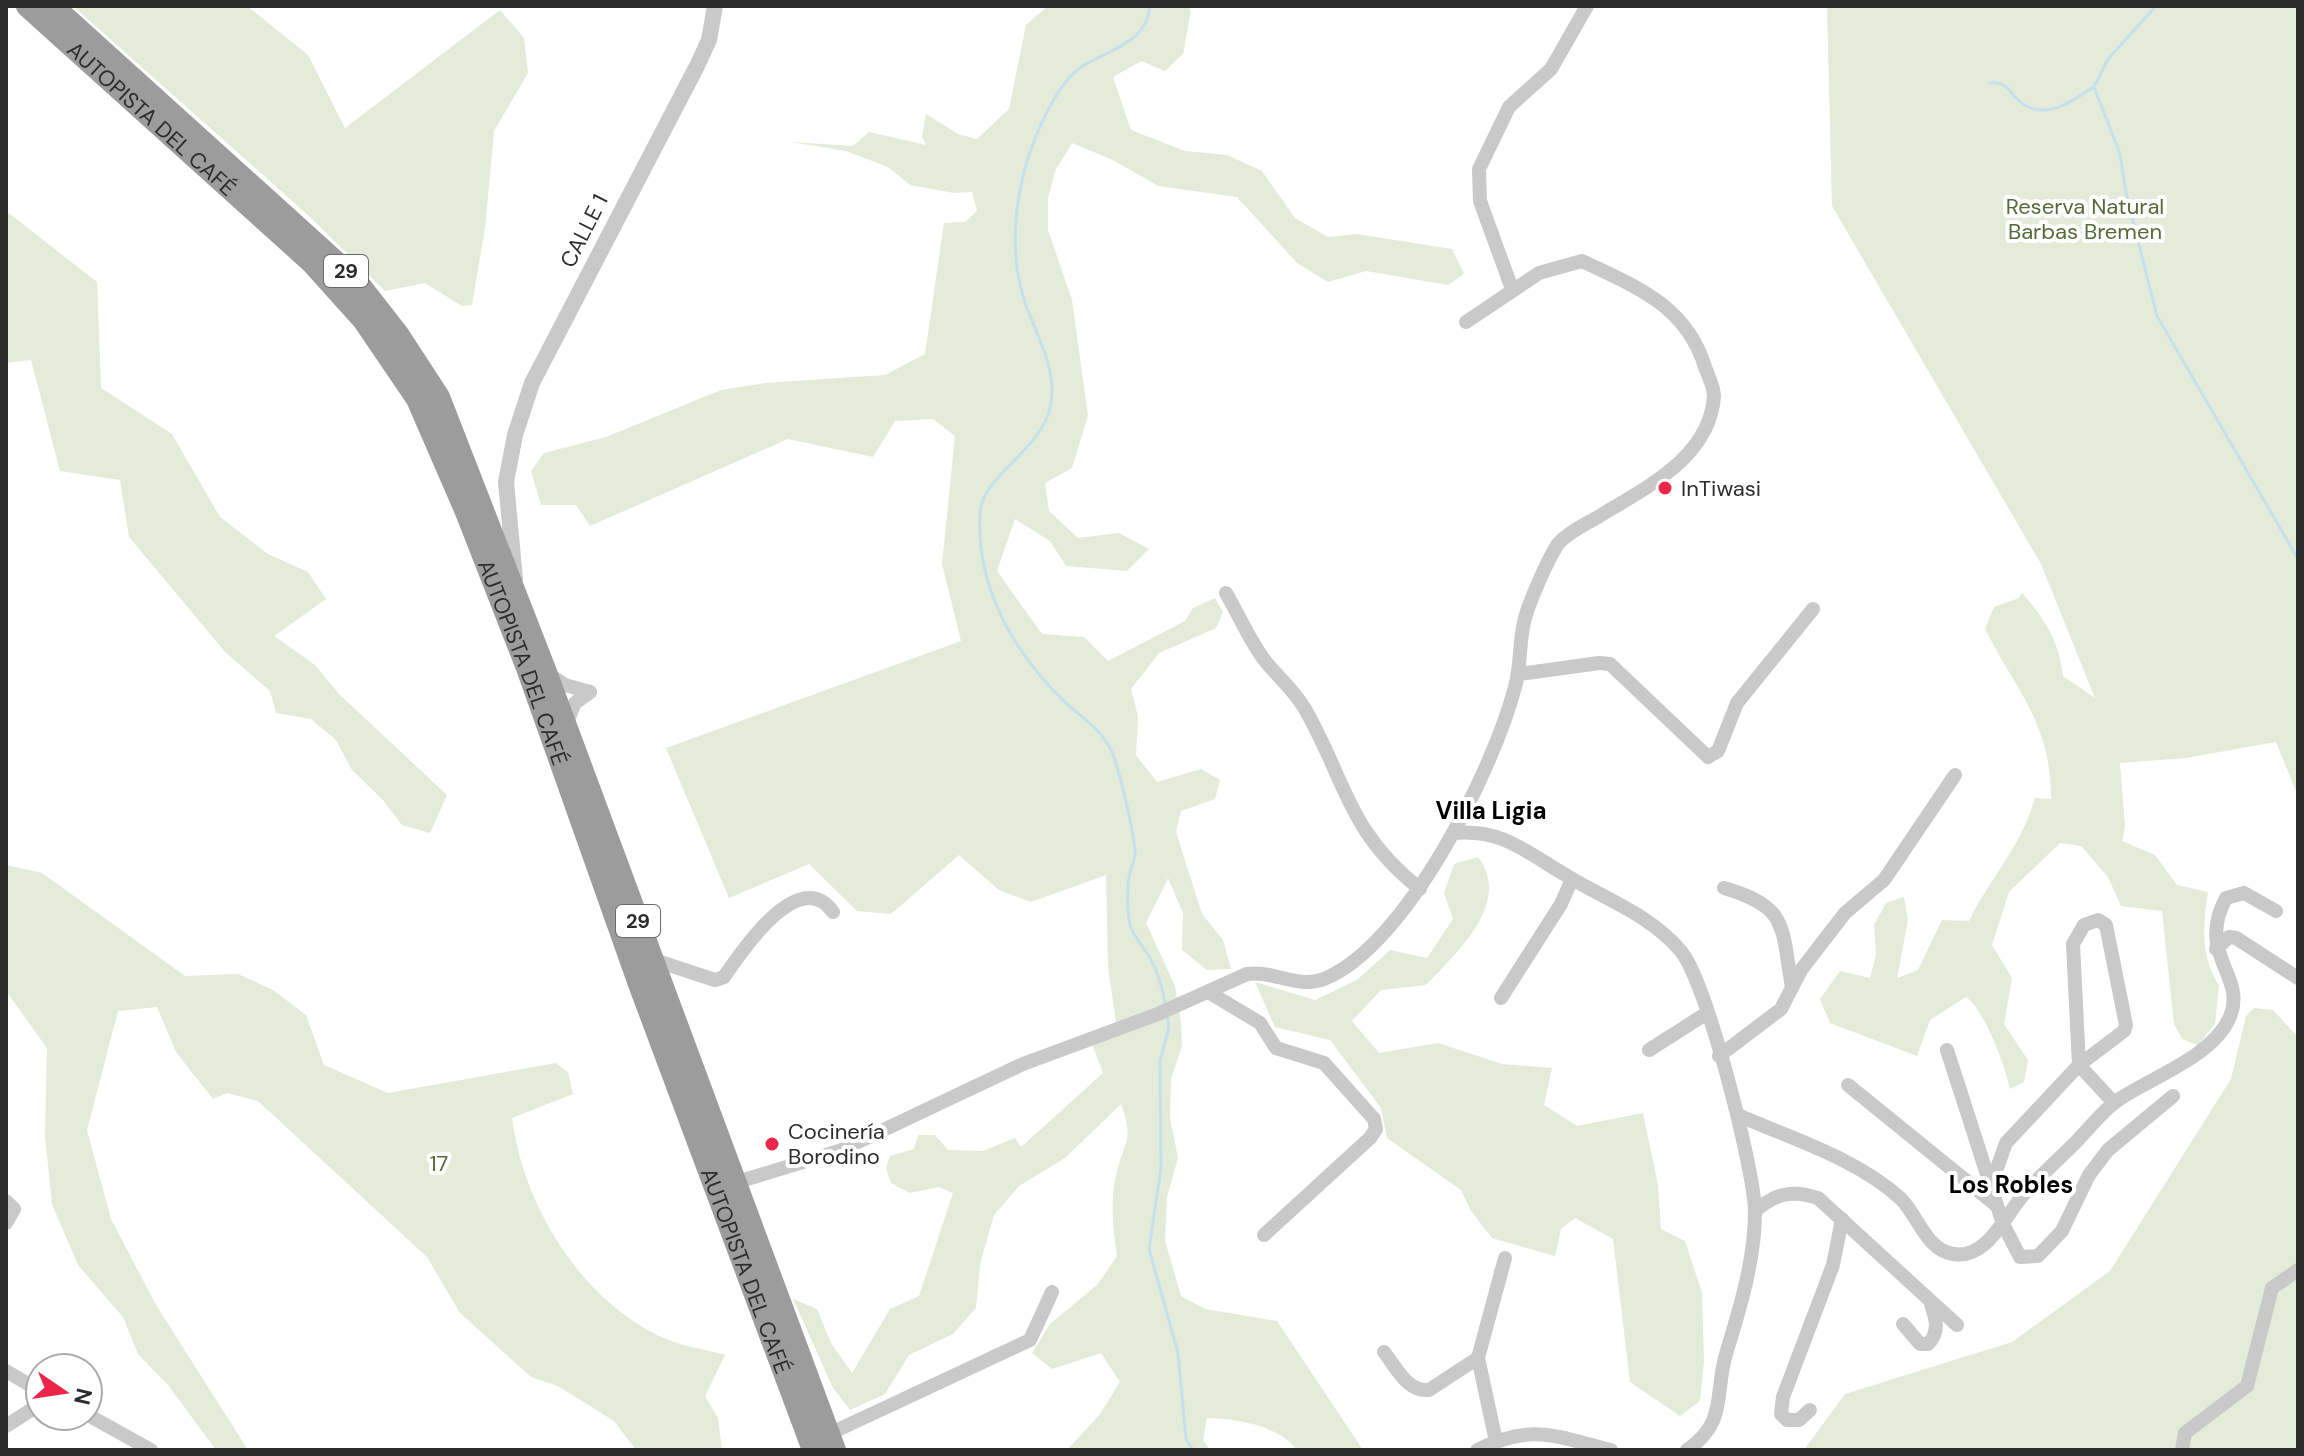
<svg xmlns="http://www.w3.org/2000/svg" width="2304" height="1456" viewBox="0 0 2304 1456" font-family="'DM Sans',sans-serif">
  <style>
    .green { fill: #e4ebd9 }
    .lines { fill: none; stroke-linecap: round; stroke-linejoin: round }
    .stream { stroke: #c4e0ec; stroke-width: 3 }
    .minor { stroke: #c9c9c9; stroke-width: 14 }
    .tertiary { stroke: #c9c9c9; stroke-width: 16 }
    .trunk { stroke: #9c9c9c; stroke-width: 22 }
    .poi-dot { fill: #ed2548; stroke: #fff; stroke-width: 3 }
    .labels { text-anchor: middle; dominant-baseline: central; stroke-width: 8; stroke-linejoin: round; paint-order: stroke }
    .shield { fill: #fff; stroke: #6b6b6b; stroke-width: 2 }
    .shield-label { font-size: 20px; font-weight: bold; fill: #2c2c2c }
    .street-label { font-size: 22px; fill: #2c2c2c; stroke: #fff }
    .park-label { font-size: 22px; fill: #546a38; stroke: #fff }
    .poi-label { font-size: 22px; fill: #2c2c2c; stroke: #fff; text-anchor: start }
    .neighbourhood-label { font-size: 24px; font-weight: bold; fill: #000; stroke: #fff }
  </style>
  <rect width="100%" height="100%" fill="#fff"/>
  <!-- green -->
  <g class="green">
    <path d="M73 6H247L308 55 345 128 500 10 524 38 528 73 494 131 485 228 472 305 462 306 425 283 385 291 309 216Z"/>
    <path d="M1048 6H1187L1191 11 1183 54 1165 71 1141 61 1113 77 1131 130 1185 151 1227 155 1262 171 1295 218 1328 237 1357 234 1452 249 1464 274 1448 285 1366 271 1328 282 1297 263 1237 197 1158 186 1113 160 1072 143 1055 171 1048 198V230L1072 300 1088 416 1072 468 1045 483 1049 511 1078 538 1119 533 1149 549 1127 571 1066 566 1050 541 1015 519 997 571 1042 634 1084 637 1108 661 1185 621 1193 608 1215 598 1223 612 1216 628 1159 653 1131 689 1138 717 1136 755 1157 782 1201 769 1220 780 1215 799 1181 811 1176 832 1202 914 1223 940 1231 969 1207 970 1182 950 1183 913 1168 878 1146 923 1175 986 1181 1022 1182 1046 1171 1079 1170 1118 1178 1158 1167 1197 1165 1241 1181 1296 1205 1309 1277 1321 1363 1450H1297C1281 1426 1234 1418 1207 1418L1203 1440 1210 1450H1067L1100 1414 1120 1382 1101 1353 1052 1369 1032 1353 1050 1324 1098 1284 1117 1256C1113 1229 1110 1203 1116 1175 1124 1141 1135 1140 1121 1104L1065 1158 1019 1186 994 1215 980 1264 976 1308 953 1334 909 1355 885 1394 850 1410 833 1388 793 1299 817 1309 831 1343 852 1373 890 1309 919 1296 953 1193 939 1187 910 1193 891 1183 886 1168 890 1156 914 1149 918 1135H935L948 1150 983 1151 1015 1138 1021 1147 1103 1073 1092 1044 1118 1036 1108 967 1106 875 1031 902 999 890 959 855 891 914 857 911 809 864 729 898 666 748 961 641 942 564 955 436 933 419 895 421 873 457 788 439 590 526 576 505H541L531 471 544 453 606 437 721 390 765 383 885 375 925 354 944 223 965 222 977 211 972 192 954 193 910 185 888 167 846 151 791 142 853 146 869 132 926 145 922 137 926 114 958 134 977 139 1009 109 1026 25Z"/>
    <path d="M1827 6H2298V796L2276 742 2186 758 2120 763 2125 827 2122 841 2155 855 2177 885 2208 892C2203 924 2200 957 2219 985L2215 1024 2198 1045 2182 1039 2174 1024 2162 911 2121 906 2108 877 2081 846 2060 843 2009 892 1992 945 2012 978 2004 1024 2028 1060 2024 1082 2010 1089C2005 1065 1984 1009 1966 997L1930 1020 1917 1056 1830 1023 1820 999 1840 971 1870 978 1876 955 1874 925 1886 903 1904 897 1908 920 1897 978 1918 970 1942 920 1969 921C1991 876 2021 847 2035 798L2051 799C2051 723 2017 692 1985 629L1994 607 2019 598 2022 593C2045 619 2059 641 2063 676L2095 698 2041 564 1832 206Z"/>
    <path d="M6 211 97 282 101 388 172 434 220 517 268 554 308 572 326 599 274 636 315 665 339 694 447 795 430 833 402 825 383 800 352 770 336 740 311 719 276 713 270 691 225 652 129 537 120 480 60 471 31 360 6 363Z"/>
    <path d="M1478 857C1513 903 1456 953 1426 985L1381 990 1352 1021 1379 1053 1438 1043 1502 1064 1552 1068 1544 1105 1577 1126 1643 1113 1658 1185 1661 1229 1685 1241 1702 1293 1704 1361 1700 1401 1680 1416 1630 1382 1613 1239 1575 1218 1561 1229 1555 1256 1492 1238 1471 1211 1461 1190 1387 1138 1381 1108 1330 1040 1275 1027 1255 982 1315 1000 1357 980 1390 950 1427 958 1453 919 1444 893 1454 864Z"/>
    <path d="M6 865 42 873 185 976 238 974 273 990 306 1015 324 1065 388 1093 556 1063 568 1072 573 1094 512 1118C523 1203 577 1294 655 1334 675 1345 703 1349 725 1355L705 1396 718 1418 722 1450H636L614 1421 558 1386 531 1377 460 1313 427 1257 258 1101 227 1093 213 1099 176 1052 157 1007 118 1011 87 1130 111 1219 156 1305 248 1450H216L168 1385 138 1354 123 1317 78 1265 52 1204 45 1136 47 1048 6 991Z"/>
    <path d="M2254 1008 2273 1010 2298 1037V1450H1804L1845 1394 2012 1342 2110 1271 2231 1079 2246 1016Z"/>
  </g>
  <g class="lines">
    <!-- stream -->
    <g class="stream">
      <path d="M1150 6C1146 51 1094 49 1069 78 1056 93 1043 118 1036 136 1016 185 1008 245 1023 296 1032 328 1053 358 1052 393 1052 448 982 471 980 514 976 589 1015 655 1068 705 1084 719 1099 728 1110 748 1118 762 1135 836 1135 853 1135 861 1130 869 1129 877 1127 890 1127 912 1130 925 1133 935 1143 947 1149 956 1158 972 1163 989 1166 1007"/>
      <path d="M2156 6 2108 59 2094 87 2120 154 2126 193 2157 316 2298 559"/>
      <path d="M1989 83C2010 81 2009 95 2023 104 2047 120 2073 101 2092 88"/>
      <path d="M1167 1015 1169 1027 1160 1061 1161 1168 1149 1249 1178 1353 1186 1439 1193 1450"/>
    </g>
    <!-- minor -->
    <g class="minor">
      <path d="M1512 289 1480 201 1479 169 1509 107 1551 69 1587 6"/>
      <path d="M1226 593C1239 615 1250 642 1266 662 1280 679 1294 690 1305 709 1347 783 1347 831 1420 889"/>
      <path d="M547 673 565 685 590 692"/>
      <path d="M1519 674 1599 663 1610 664 1708 757 1718 751 1737 703 1813 609"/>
      <path d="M566 724 575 703 590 692"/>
      <path d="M1453 833C1503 828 1527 853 1569 877 1607 900 1650 915 1680 950 1706 979 1754 1168 1755 1211 1755 1260 1740 1308 1726 1354 1714 1394 1728 1422 1687 1450"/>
      <path d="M1724 888C1789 907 1781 926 1792 987"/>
      <path d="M2216 949 2229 937 2236 938 2298 978"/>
      <path d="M651 959 715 980 724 977C743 949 800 865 833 912"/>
      <path d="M1210 993 1260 1023 1276 1048 1324 1063 1374 1119 1376 1129 1370 1138 1264 1235"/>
      <path d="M1501 998 1561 904 1572 879"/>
      <path d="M1649 1050 1707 1013"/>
      <path d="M1947 1050 2003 1224 2020 1257 2038 1256 2062 1231 2089 1175 2108 1150 2173 1096"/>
      <path d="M1719 1056 1781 1009 1801 970 1845 913 1884 880 1955 775"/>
      <path d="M1848 1085 1996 1205"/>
      <path d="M1738 1115C1792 1139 1856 1158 1900 1198 1918 1215 1926 1250 1953 1254 1985 1260 2004 1219 2020 1199 2036 1179 2057 1161 2075 1143 2089 1129 2102 1111 2118 1100 2154 1076 2211 1057 2229 1019 2249 976 2195 956 2226 898L2244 893 2276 911"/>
      <path d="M734 1183 839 1151 1023 1064 1158 1014 1247 974C1273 970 1298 989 1324 979 1406 946 1493 771 1515 687 1521 666 1519 643 1524 622 1528 604 1548 559 1558 544 1567 533 1586 524 1598 517 1645 488 1710 458 1714 396 1714 387 1708 375 1705 367 1686 305 1636 287 1582 261L1539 273 1466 322"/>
      <path d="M1991 1185 2006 1143 2079 1065 2073 944 2084 925 2098 920 2106 925 2126 1025 2124 1031 2079 1065 2114 1103"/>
      <path d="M6 1201 14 1209 6 1223"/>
      <path d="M1755 1211C1775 1194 1792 1189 1818 1198L1957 1325"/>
      <path d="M1903 1324 1920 1344H1928C1940 1332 1936 1319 1931 1304"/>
      <path d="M1384 1352C1396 1367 1407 1392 1429 1390L1478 1358"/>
      <path d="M6 1371 40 1391"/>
      <path d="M1810 1410 1799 1420H1787L1781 1414 1783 1397 1833 1265 1842 1219"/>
      <path d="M88 1415 151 1450"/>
      <path d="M6 1426 40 1404"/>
      <path d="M829 1434 1030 1340 1052 1292"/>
      <path d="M1496 1441 1478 1358 1505 1258"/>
      <path d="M1477 1450C1533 1423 1554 1436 1611 1450"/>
      <path d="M2182 1450 2185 1433 2247 1386 2272 1288 2298 1270"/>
    </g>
    <!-- tertiary -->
    <path class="tertiary" d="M515 579 506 482 515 435 532 383 697 66 709 40 715 6"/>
    <!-- trunk -->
    <g class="trunk">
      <path id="s1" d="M27 6 311 262 364 321 417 399 466 512 527 668 639 984 813 1450"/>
      <path d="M53 6 355 279 398 334 439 397 546 672 835 1450"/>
    </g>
  </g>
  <!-- markers -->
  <g class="poi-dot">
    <circle cx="1665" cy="488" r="8"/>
    <circle cx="772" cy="1144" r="8"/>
  </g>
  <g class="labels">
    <!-- shield labels -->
    <g class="shield">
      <rect x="324" y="255" width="44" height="32" rx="6"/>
      <rect x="616" y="905" width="44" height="32" rx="6"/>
    </g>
    <g class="shield-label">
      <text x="346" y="271">29</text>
      <text x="638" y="921">29</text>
    </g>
    <!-- street labels -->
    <g class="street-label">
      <text stroke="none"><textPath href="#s1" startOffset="168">AUTOPISTA DEL CAFÉ</textPath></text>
      <text transform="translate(584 231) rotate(-63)">CALLE 1</text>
      <text stroke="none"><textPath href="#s1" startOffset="840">AUTOPISTA DEL CAFÉ</textPath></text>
      <text stroke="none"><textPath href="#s1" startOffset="1488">AUTOPISTA DEL CAFÉ</textPath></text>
    </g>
    <!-- park labels -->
    <g class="park-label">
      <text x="2085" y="206">Reserva Natural<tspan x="2085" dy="25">Barbas Bremen</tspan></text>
      <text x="439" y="1163">17</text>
    </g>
    <!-- poi labels -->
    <g class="poi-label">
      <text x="1681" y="488">InTiwasi</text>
      <text x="788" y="1131">Cocinería<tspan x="788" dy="25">Borodino</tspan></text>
    </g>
    <!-- neighbourhood labels -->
    <g class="neighbourhood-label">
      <text x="1491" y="810">Villa Ligia</text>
      <text x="2011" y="1184">Los Robles</text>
    </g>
  </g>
  <!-- border -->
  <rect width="2304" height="1456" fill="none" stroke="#2c2c2c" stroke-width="16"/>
  <!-- north arrow -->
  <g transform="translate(64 1392) rotate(103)"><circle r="38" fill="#ffffff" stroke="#ababab" stroke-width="2"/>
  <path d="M0-6L14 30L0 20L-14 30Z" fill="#ed2548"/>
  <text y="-12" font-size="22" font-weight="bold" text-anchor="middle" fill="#2c2c2c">N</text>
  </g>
</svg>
